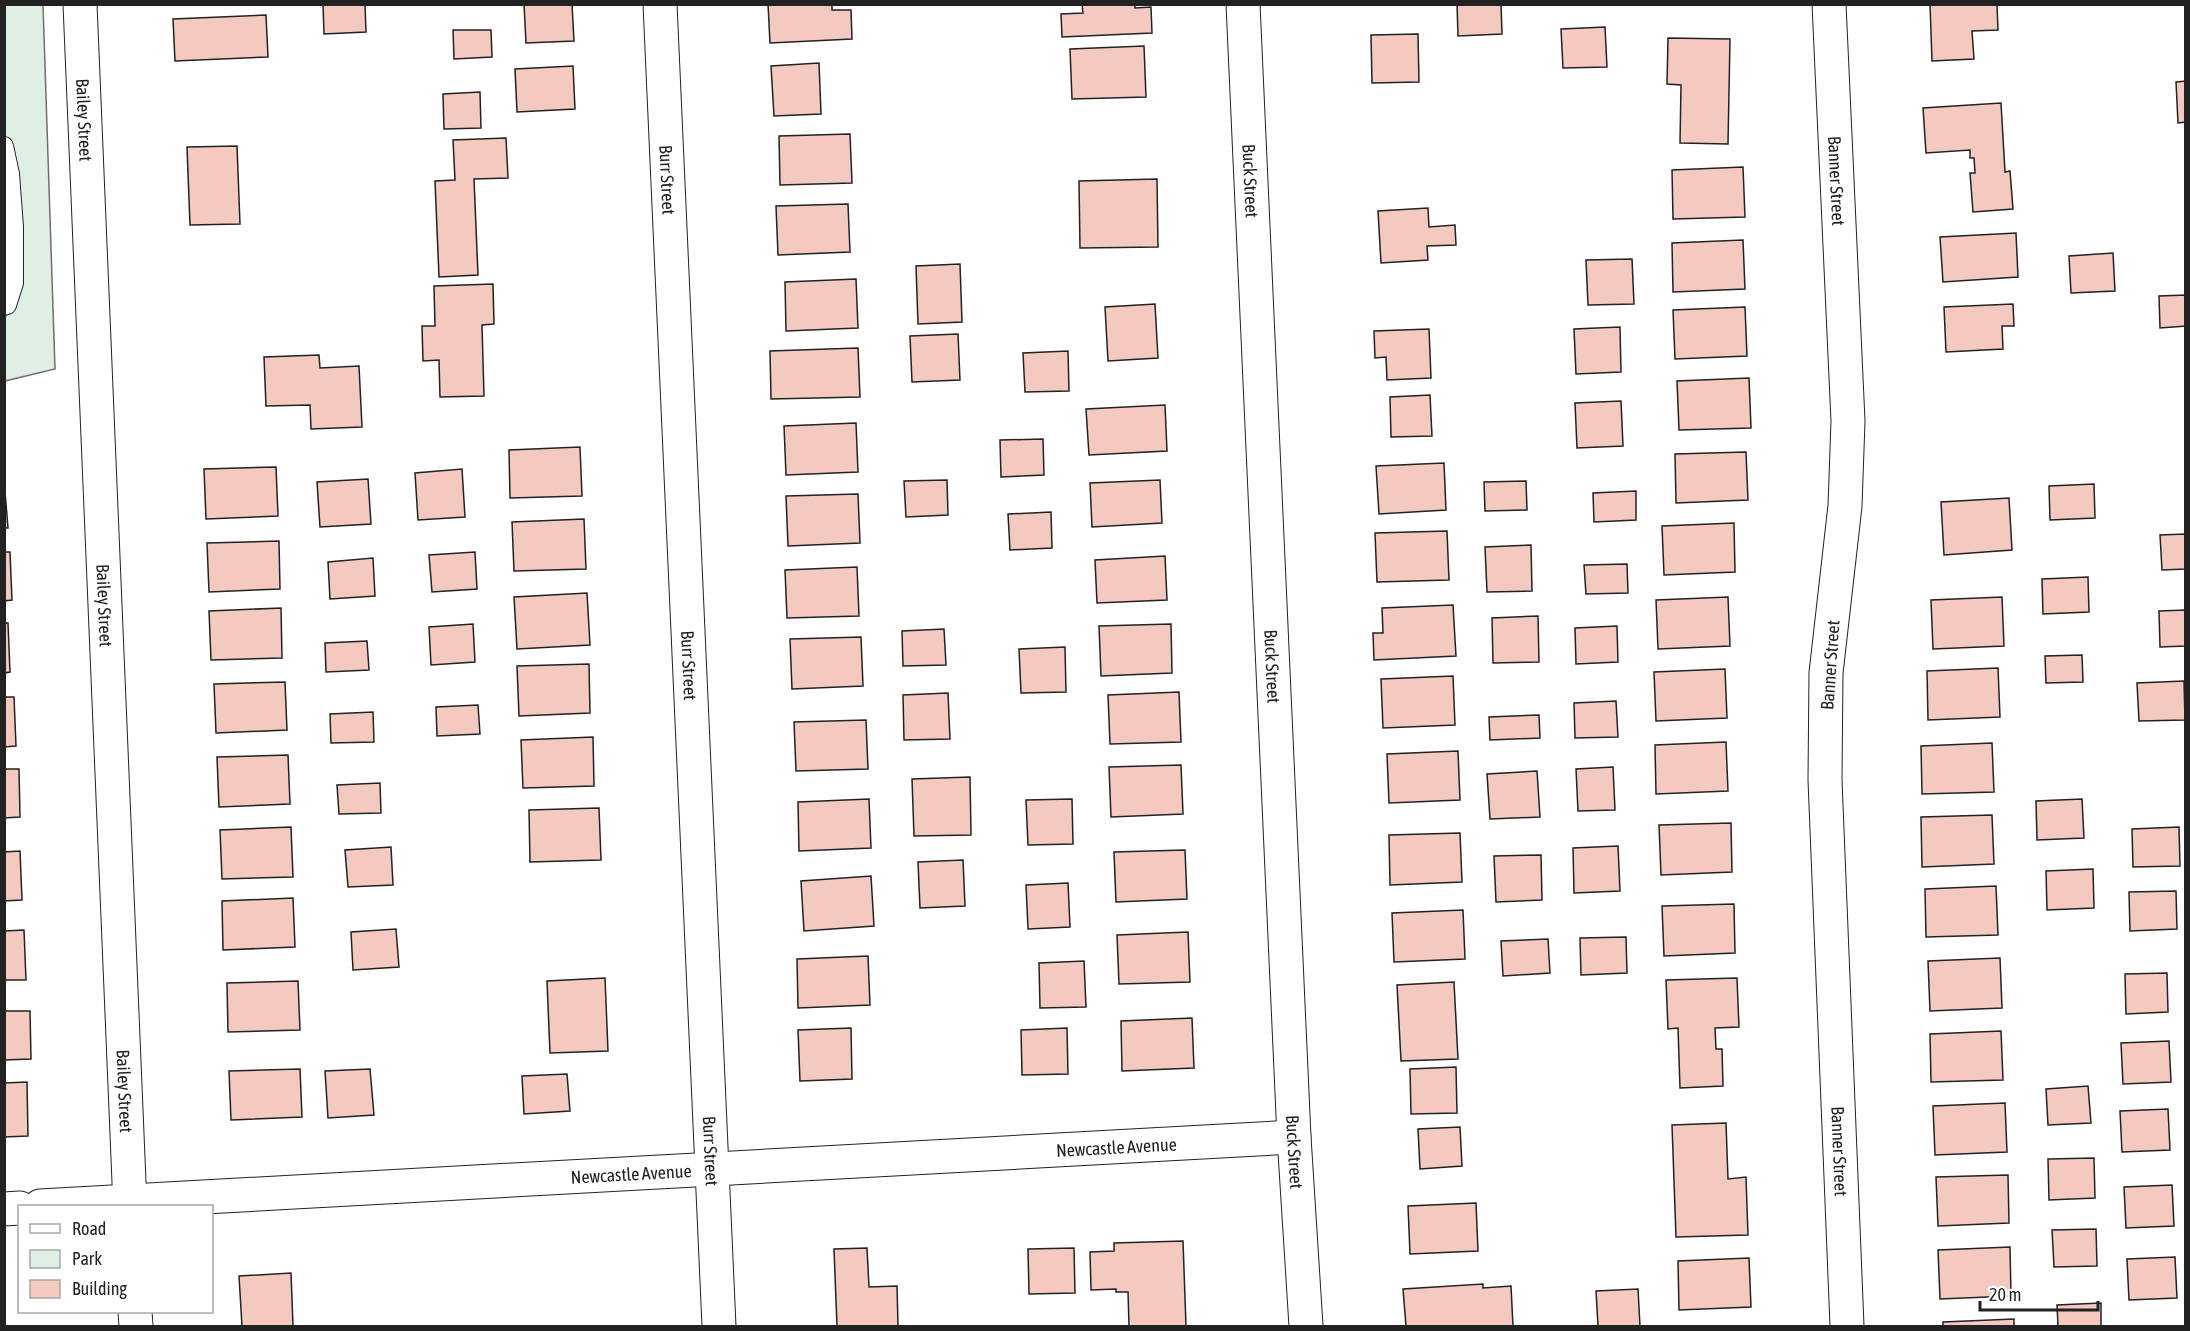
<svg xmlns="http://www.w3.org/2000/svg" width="2190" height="1331" viewBox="0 0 2190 1331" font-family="'Asap Condensed',sans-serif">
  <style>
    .green { fill: #e0efe3; stroke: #6f6f6f; stroke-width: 1.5 }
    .building { fill: #f3c9c0; stroke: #222; stroke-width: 1.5 }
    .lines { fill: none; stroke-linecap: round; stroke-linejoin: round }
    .lane-casing { stroke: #222; stroke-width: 20 }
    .street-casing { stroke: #222; stroke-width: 35 }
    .lane { stroke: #fff; stroke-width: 18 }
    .street { stroke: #fff; stroke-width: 33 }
    .labels { text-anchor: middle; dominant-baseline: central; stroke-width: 4.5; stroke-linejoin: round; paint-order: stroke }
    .street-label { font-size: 18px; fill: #222; stroke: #fff }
  </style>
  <rect width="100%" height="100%" fill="#fff"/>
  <!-- green -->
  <path class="green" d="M4 5H43L55 369 5 381Z"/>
  <!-- building -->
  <g class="building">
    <path d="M323 4H365L366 32 324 34Z"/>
    <path d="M524 4H572L574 41 526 43Z"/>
    <path d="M768 4H832V10H851L852 39 770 43Z"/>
    <path d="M1082 4H1135V8L1151 7 1152 33 1062 37 1061 14 1083 13Z"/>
    <path d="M1457 4H1501L1502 34 1458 36Z"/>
    <path d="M1930 4 1997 5 1998 30 1972 31 1974 59 1932 61Z"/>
    <path d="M266 15 268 57 175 61 173 19Z"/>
    <path d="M1605 27 1607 67 1563 68 1561 29Z"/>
    <path d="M453 30H491L492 57 454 59Z"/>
    <path d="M1418 34 1419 82 1372 83 1371 35Z"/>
    <path d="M1668 38 1730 39 1728 144 1680 143 1681 85 1667 84Z"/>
    <path d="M1144 46 1146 97 1072 99 1070 49Z"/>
    <path d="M819 63 821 114 774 116 771 66Z"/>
    <path d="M573 66 575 109 517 112 515 69Z"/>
    <path d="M2186 81V122L2178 123 2176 82Z"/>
    <path d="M480 92 481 128 444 129 443 94Z"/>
    <path d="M2001 103 2005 172 2010 171 2013 209 1973 212 1970 173H1975L1974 158H1970V150L1926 153 1923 108Z"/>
    <path d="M850 134 852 183 780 185 779 136Z"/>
    <path d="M506 138 508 178 474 179 478 275 439 277 435 181 455 180 453 140Z"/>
    <path d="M237 146 240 224 190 225 187 147Z"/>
    <path d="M1743 167 1745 217 1673 219 1672 170Z"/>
    <path d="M1157 179 1158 247 1080 248 1079 181Z"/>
    <path d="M848 204 850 252 778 255 776 206Z"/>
    <path d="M1428 208 1429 227 1455 225 1456 245 1427 246 1428 260 1381 263 1378 211Z"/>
    <path d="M2016 233 2018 277 1943 282 1940 237Z"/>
    <path d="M1743 240 1745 289 1673 292 1672 243Z"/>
    <path d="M2113 253 2115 291 2071 293 2069 256Z"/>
    <path d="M1632 259 1634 304 1588 305 1586 260Z"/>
    <path d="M960 264 962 322 918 324 916 266Z"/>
    <path d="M856 279 858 328 786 331 785 282Z"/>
    <path d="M493 284 494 324 482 325 484 396 440 397 439 360 423 361 422 326H435L434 286Z"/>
    <path d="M2186 295V326L2160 328 2159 296Z"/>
    <path d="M1155 304 1158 358 1108 361 1105 307Z"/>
    <path d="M2013 304 2014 326H2002L2003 349 1946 352 1944 307Z"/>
    <path d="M1745 307 1747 356 1675 359 1673 310Z"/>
    <path d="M1620 327 1621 372 1576 374 1574 329Z"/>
    <path d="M1429 329 1431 378 1387 380 1386 357 1375 358 1374 331Z"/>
    <path d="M958 334 960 380 912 382 910 336Z"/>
    <path d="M858 348 860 397 771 399 770 351Z"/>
    <path d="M1068 351 1069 391 1025 392 1023 353Z"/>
    <path d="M319 355 320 368 359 366 362 427 311 429 310 405 266 406 264 357Z"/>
    <path d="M1749 378 1751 428 1679 430 1677 381Z"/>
    <path d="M1430 395 1432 436 1391 437 1390 397Z"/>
    <path d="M1621 401 1623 446 1577 448 1575 403Z"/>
    <path d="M1165 405 1167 451 1089 455 1086 409Z"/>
    <path d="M856 423 858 472 786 475 784 426Z"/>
    <path d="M1043 439 1044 475 1001 477 1000 440Z"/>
    <path d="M580 447 582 496 510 498 509 450Z"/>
    <path d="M1746 452 1748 500 1676 503 1675 454Z"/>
    <path d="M1444 463 1446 510 1379 514 1376 466Z"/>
    <path d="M276 467 278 516 206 519 204 469Z"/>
    <path d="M462 469 465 517 418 520 415 473Z"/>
    <path d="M4 479 8 528H4Z"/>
    <path d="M368 479 371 524 320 527 317 482Z"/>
    <path d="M947 480 948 515 906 517 904 481Z"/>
    <path d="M1160 480 1162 523 1092 527 1090 483Z"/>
    <path d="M1526 481 1527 510 1485 511 1484 482Z"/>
    <path d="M2094 484 2095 518 2050 520 2049 486Z"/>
    <path d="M1636 491V520L1594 522 1593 493Z"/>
    <path d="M858 494 860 543 788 546 786 496Z"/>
    <path d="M2009 498 2012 550 1944 555 1941 502Z"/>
    <path d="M1051 512 1052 548 1010 550 1008 514Z"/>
    <path d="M584 519 586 569 514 571 512 522Z"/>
    <path d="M1734 523 1735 572 1664 575 1662 526Z"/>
    <path d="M1447 531 1449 580 1377 582 1375 533Z"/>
    <path d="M2186 534V569L2162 570 2160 535Z"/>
    <path d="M279 541 280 589 209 592 207 543Z"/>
    <path d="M1531 545 1532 591 1487 592 1485 547Z"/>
    <path d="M4 552H10L12 600 4 601Z"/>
    <path d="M475 552 477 589 432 592 429 555Z"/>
    <path d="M1165 556 1167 600 1097 603 1095 560Z"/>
    <path d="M373 558 375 596 330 599 328 562Z"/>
    <path d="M1627 564 1628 593 1586 594 1584 565Z"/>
    <path d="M857 567 859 616 787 618 785 570Z"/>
    <path d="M2088 577 2089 612 2043 614 2042 579Z"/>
    <path d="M587 593 590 645 517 649 514 597Z"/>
    <path d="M1728 597 1730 646 1658 649 1656 600Z"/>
    <path d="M2002 597 2004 646 1933 649 1931 600Z"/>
    <path d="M1453 605 1456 656 1374 660 1373 633H1383L1382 608Z"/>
    <path d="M281 608 282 658 211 660 209 611Z"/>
    <path d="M2186 610V646L2160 647 2159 611Z"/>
    <path d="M1538 616 1539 662 1493 663 1492 618Z"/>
    <path d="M4 623H8L10 672 4 673Z"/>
    <path d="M473 624 475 662 431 665 429 627Z"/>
    <path d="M1171 624 1172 673 1101 676 1099 626Z"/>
    <path d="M1617 626 1618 662 1576 664 1575 628Z"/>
    <path d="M944 629 946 665 903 666 902 631Z"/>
    <path d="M861 637 863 686 792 689 790 639Z"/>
    <path d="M367 641 369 670 326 672 325 643Z"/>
    <path d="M1065 647 1066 692 1021 693 1019 649Z"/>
    <path d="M2082 655 2083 682 2046 683 2045 656Z"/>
    <path d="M589 664 590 713 519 716 517 666Z"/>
    <path d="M1998 668 2000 717 1928 720 1927 671Z"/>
    <path d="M1725 669 1727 718 1656 721 1654 672Z"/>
    <path d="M1453 676 1455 725 1383 728 1381 679Z"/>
    <path d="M2184 681 2185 720 2139 721 2137 683Z"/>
    <path d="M285 682 287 730 216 733 214 684Z"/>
    <path d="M1179 692 1181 742 1110 744 1108 695Z"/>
    <path d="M948 693 950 739 904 740 903 695Z"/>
    <path d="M4 697H14L16 746 4 747Z"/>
    <path d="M1616 701 1618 737 1575 738 1574 703Z"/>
    <path d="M478 705 480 734 437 736 436 707Z"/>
    <path d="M373 712 374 742 331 743 330 714Z"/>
    <path d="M1539 715 1540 738 1490 740 1489 717Z"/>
    <path d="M866 720 868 769 796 771 794 722Z"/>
    <path d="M593 737 594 786 523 788 521 740Z"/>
    <path d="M1726 742 1728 791 1656 794 1655 745Z"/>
    <path d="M1992 743 1994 792 1922 794 1921 746Z"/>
    <path d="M1458 751 1460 800 1389 803 1387 754Z"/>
    <path d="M288 755 290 804 219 807 217 757Z"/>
    <path d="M1181 765 1183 814 1111 817 1109 767Z"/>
    <path d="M1613 767 1615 810 1578 811 1576 769Z"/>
    <path d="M4 769H19L20 817 4 818Z"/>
    <path d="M1537 771 1540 817 1490 819 1487 774Z"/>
    <path d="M970 777 971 835 914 836 912 779Z"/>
    <path d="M380 783 381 813 339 814 337 785Z"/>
    <path d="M869 799 871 848 799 851 798 802Z"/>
    <path d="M1072 799 1073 844 1028 845 1026 800Z"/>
    <path d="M2082 799 2084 838 2037 840 2036 801Z"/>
    <path d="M599 808 601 860 530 862 529 810Z"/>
    <path d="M1992 815 1994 864 1922 867 1921 817Z"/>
    <path d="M1731 823 1732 872 1661 875 1659 825Z"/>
    <path d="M291 827 293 877 222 879 220 830Z"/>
    <path d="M2179 827 2180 866 2133 867 2132 829Z"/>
    <path d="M1460 833 1462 882 1390 885 1389 835Z"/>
    <path d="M1618 846 1620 891 1574 893 1573 848Z"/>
    <path d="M391 847 393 885 348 887 345 850Z"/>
    <path d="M1185 850 1187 899 1116 902 1114 852Z"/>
    <path d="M20 851 22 900 4 901V852Z"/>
    <path d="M1541 855 1542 900 1496 902 1494 856Z"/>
    <path d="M963 860 965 906 920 908 918 862Z"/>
    <path d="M2093 869 2094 908 2047 910 2046 871Z"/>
    <path d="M871 876 874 926 804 931 801 881Z"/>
    <path d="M1068 883 1070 927 1028 929 1026 885Z"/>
    <path d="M1996 886 1998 935 1926 937 1925 889Z"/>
    <path d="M2176 891 2177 929 2130 931 2129 892Z"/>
    <path d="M293 898 295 947 223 950 222 901Z"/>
    <path d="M1734 904 1735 953 1664 956 1662 906Z"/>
    <path d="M1463 910 1465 959 1394 962 1392 913Z"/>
    <path d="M396 929 399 967 353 970 351 932Z"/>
    <path d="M24 930 26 980H4V931Z"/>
    <path d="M1188 932 1190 982 1119 984 1117 935Z"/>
    <path d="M1626 937 1627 973 1581 975 1580 938Z"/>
    <path d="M1548 939 1550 973 1503 976 1501 941Z"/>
    <path d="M868 956 870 1005 798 1008 797 959Z"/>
    <path d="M2000 958 2002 1008 1930 1011 1928 961Z"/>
    <path d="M1084 961 1086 1007 1040 1008 1039 963Z"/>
    <path d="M2167 973 2168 1012 2126 1014 2125 974Z"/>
    <path d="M605 978 608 1051 550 1053 547 981Z"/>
    <path d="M1737 978 1739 1027 1715 1028 1716 1049H1722L1723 1086 1680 1088 1678 1028 1668 1029 1666 980Z"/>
    <path d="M298 981 300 1030 228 1032 227 983Z"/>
    <path d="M1454 982 1458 1059 1401 1061 1397 985Z"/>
    <path d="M4 1011H30L31 1059 4 1060Z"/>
    <path d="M1192 1018 1194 1068 1122 1071 1121 1021Z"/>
    <path d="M851 1028 852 1079 800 1081 798 1030Z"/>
    <path d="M1067 1028 1068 1074 1022 1075 1021 1030Z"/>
    <path d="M2001 1031 2003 1080 1931 1082 1930 1034Z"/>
    <path d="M2169 1041 2171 1082 2123 1084 2121 1043Z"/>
    <path d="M1456 1067 1457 1113 1411 1114 1410 1069Z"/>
    <path d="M300 1069 302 1117 231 1120 229 1071Z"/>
    <path d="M370 1069 374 1115 328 1118 325 1071Z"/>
    <path d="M567 1074 570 1111 524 1114 522 1076Z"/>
    <path d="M27 1082 28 1136 4 1137V1083Z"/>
    <path d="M2088 1086 2091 1123 2048 1125 2046 1089Z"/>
    <path d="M2005 1103 2007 1152 1935 1155 1933 1106Z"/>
    <path d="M2168 1109 2170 1150 2122 1152 2120 1111Z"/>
    <path d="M1726 1123 1728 1179 1746 1177 1748 1235 1676 1237 1672 1125Z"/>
    <path d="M1460 1127 1462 1166 1420 1169 1418 1129Z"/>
    <path d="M2094 1158 2095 1198 2049 1200 2048 1159Z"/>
    <path d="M2008 1175 2009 1223 1938 1226 1936 1177Z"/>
    <path d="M2172 1185 2174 1226 2126 1228 2124 1187Z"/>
    <path d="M1476 1203 1478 1251 1410 1254 1408 1206Z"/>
    <path d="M2096 1229 2097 1266 2054 1267 2052 1230Z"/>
    <path d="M1183 1241 1186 1326H1129L1128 1292H1116V1289L1091 1290 1090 1252 1114 1251V1243Z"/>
    <path d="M2010 1247 2011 1296 1940 1299 1938 1250Z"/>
    <path d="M867 1248 869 1287 897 1286 898 1326H837L834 1249Z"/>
    <path d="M1074 1248 1075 1293 1029 1294 1028 1249Z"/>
    <path d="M2175 1257 2177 1298 2129 1300 2127 1259Z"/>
    <path d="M1749 1258 1751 1307 1679 1310 1678 1261Z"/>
    <path d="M291 1273 293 1326H242L239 1276Z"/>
    <path d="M1483 1284V1288L1511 1286 1513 1326H1406L1403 1289Z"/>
    <path d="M1638 1289 1640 1326H1598L1596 1291Z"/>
    <path d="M2101 1303V1326H2058L2057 1305Z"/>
    <path d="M2014 1319V1326H1943V1322Z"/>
  </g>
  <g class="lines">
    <defs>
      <path id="lane" d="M4 146 10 174 14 227V283L7 305 4 306"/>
      <g id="street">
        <path id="s1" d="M80 4 130 1206"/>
        <path id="s2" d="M660 4 719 1326"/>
        <path id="s3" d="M1243 4 1294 1137 1306 1326"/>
        <path id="s4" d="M1829 4 1848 421 1845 506 1826 673 1825 780 1847 1326"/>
        <path id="s5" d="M40 1206 1294 1137"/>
        <path d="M4 1209 20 1208"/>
        <path d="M135 1312 136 1326"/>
      </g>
    </defs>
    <!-- lane casing -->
    <use href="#lane" class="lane-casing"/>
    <!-- street casing -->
    <use href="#street" class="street-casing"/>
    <!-- lane -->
    <use href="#lane" class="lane"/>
    <!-- street -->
    <use href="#street" class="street"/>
  </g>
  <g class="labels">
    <!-- street labels -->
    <g class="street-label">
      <text stroke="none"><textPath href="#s1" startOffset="116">Bailey Street</textPath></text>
      <text stroke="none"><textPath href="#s2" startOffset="176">Burr Street</textPath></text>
      <text stroke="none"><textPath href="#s3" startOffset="177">Buck Street</textPath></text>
      <text stroke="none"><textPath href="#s4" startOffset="177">Banner Street</textPath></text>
      <text stroke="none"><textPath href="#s1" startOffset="602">Bailey Street</textPath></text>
      <text transform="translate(1830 665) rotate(-86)">Banner Street</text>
      <text stroke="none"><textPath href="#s2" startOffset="662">Burr Street</textPath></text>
      <text stroke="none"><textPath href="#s3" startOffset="663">Buck Street</textPath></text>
      <text stroke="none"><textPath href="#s1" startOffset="1088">Bailey Street</textPath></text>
      <text stroke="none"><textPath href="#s5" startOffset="1078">Newcastle Avenue</textPath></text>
      <text stroke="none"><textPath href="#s2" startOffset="1148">Burr Street</textPath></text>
      <text stroke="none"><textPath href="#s3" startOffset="1149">Buck Street</textPath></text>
      <text stroke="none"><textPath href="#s4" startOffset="1149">Banner Street</textPath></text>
      <text stroke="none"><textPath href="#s5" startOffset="592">Newcastle Avenue</textPath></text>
    </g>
  </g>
  <!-- border -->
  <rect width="2190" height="1331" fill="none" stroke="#222222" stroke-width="12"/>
  <!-- legend -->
  <rect x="18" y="1205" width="195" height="108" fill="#ffffff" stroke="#a7a7a7" stroke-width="1.5"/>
  <rect x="30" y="1224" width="30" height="9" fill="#ffffff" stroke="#a7a7a7" stroke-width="1.5"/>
  <text x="72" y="1235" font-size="18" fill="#222222">Road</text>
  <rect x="30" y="1250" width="30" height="18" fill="#e0efe3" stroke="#a7a7a7" stroke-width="1.5"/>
  <text x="72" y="1265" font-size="18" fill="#222222">Park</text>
  <rect x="30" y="1280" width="30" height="18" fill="#f3c9c0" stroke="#a7a7a7" stroke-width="1.5"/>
  <text x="72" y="1295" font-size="18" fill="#222222">Building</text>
  <!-- scale -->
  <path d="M1980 1301v9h118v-9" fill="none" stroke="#222222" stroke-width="3"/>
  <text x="1989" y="1301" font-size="18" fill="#222222" stroke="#ffffff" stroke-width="4.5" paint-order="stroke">20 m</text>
</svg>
